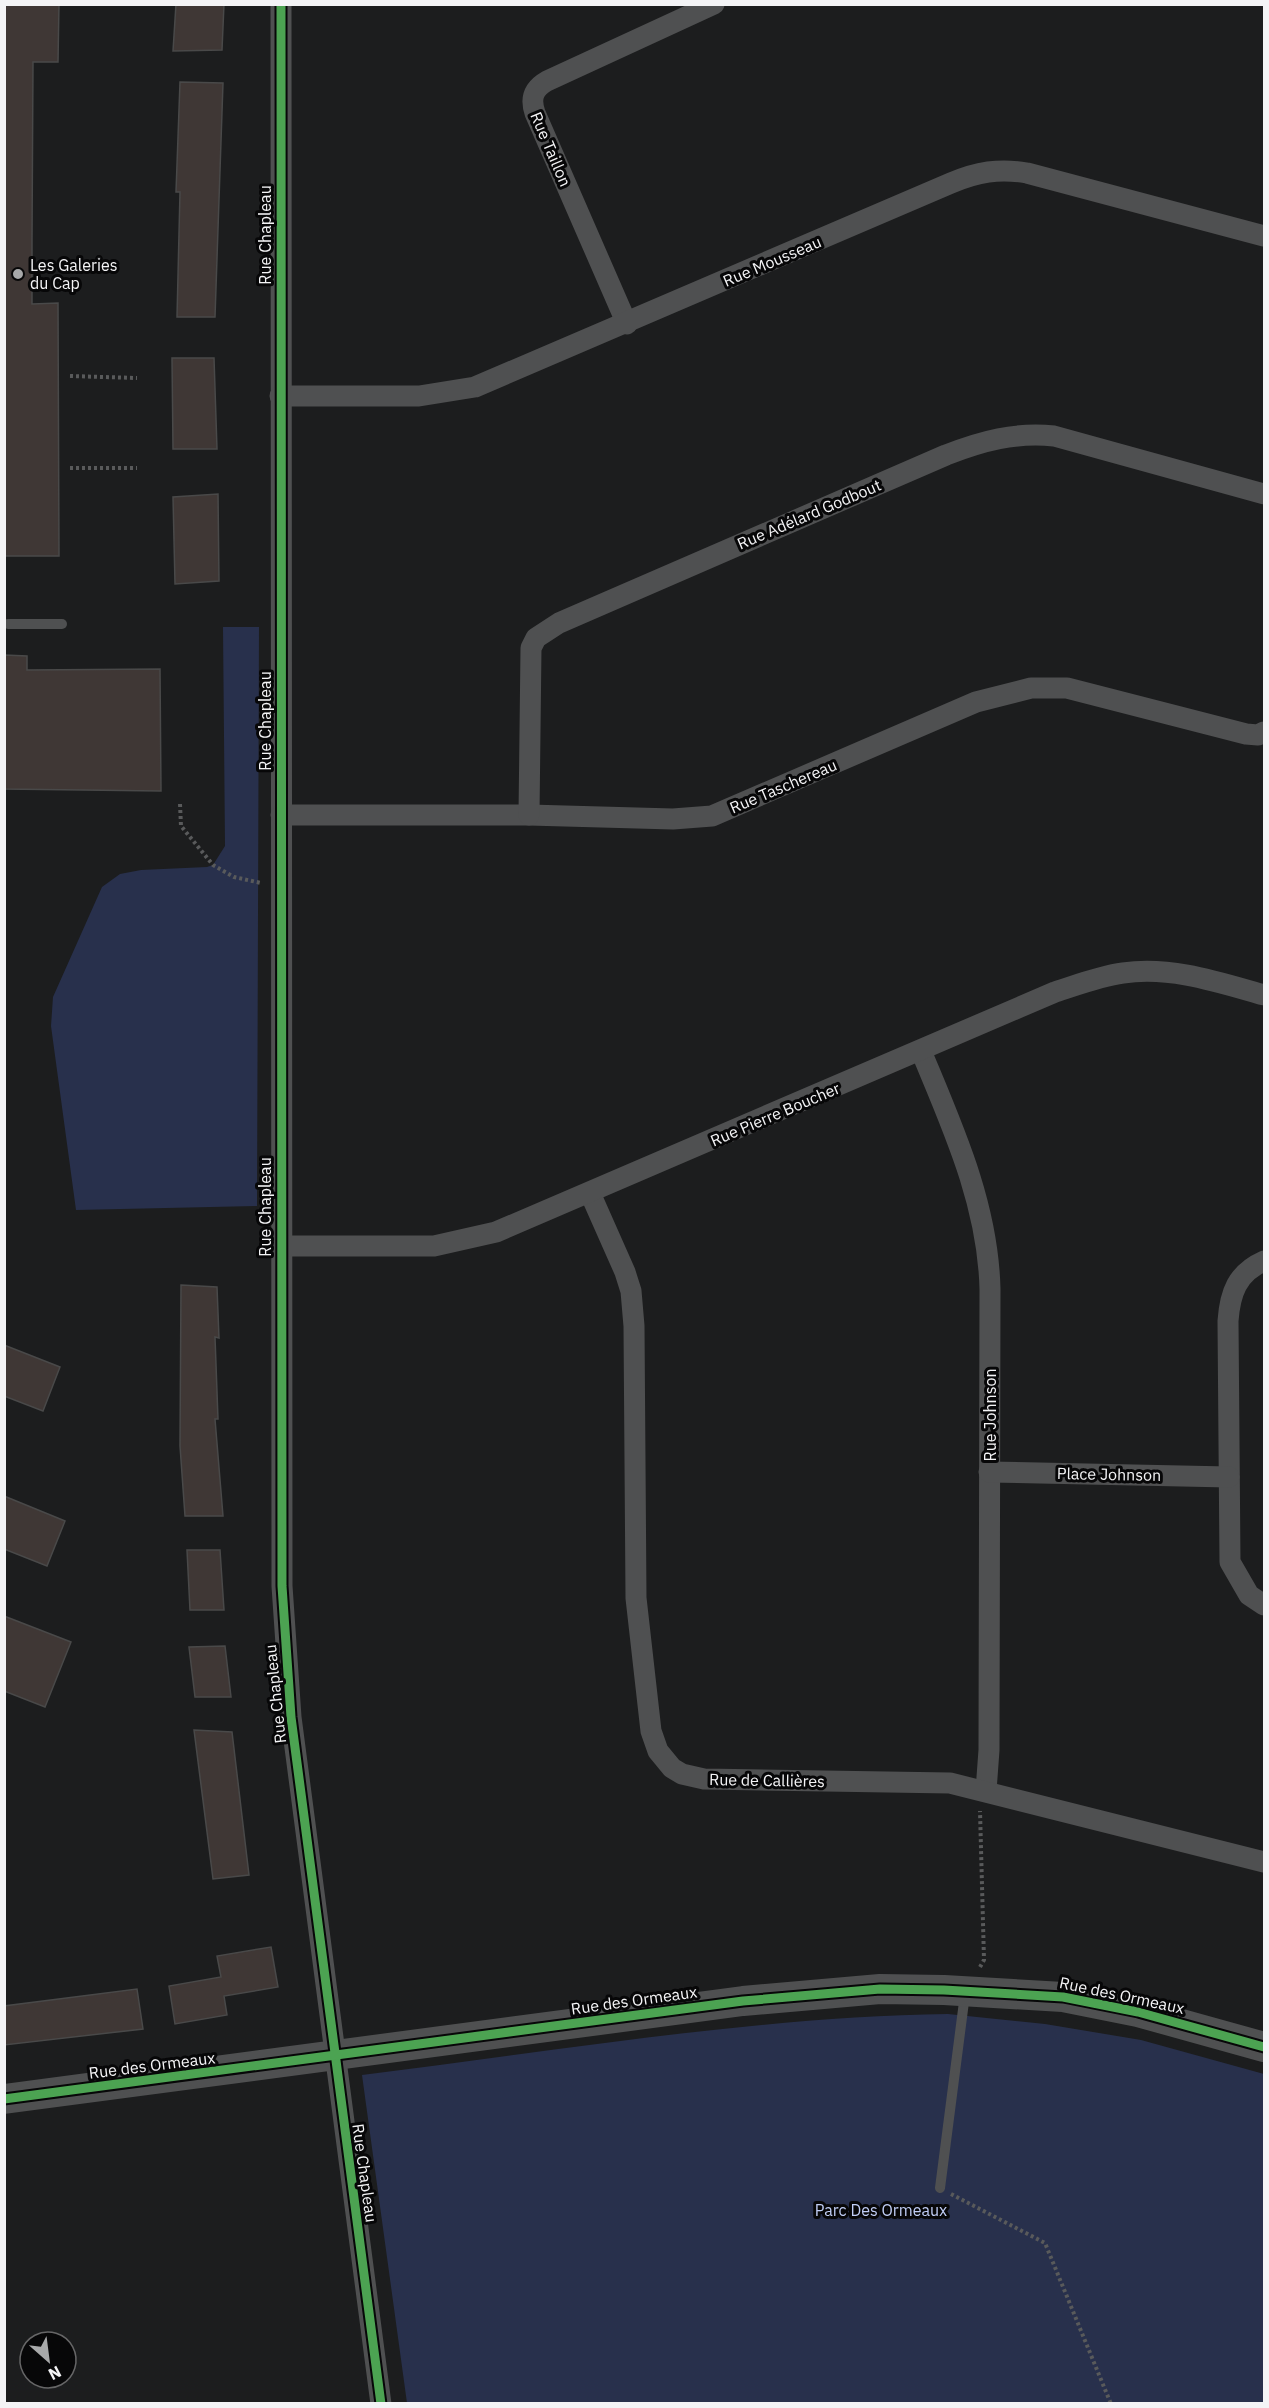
<svg xmlns="http://www.w3.org/2000/svg" width="1269" height="2408" viewBox="0 0 1269 2408" font-family="'IBM Plex Sans',sans-serif">
  <style>
    .green { fill: #28304c }
    .building { fill: #3f3735; stroke: #494949; stroke-width: 1.5 }
    .lines { fill: none; stroke-linecap: round; stroke-linejoin: round }
    .path { stroke: #595a5b; stroke-width: 4; stroke-dasharray: 3 3; stroke-linecap: butt }
    .lane { stroke: #4f5051; stroke-width: 10 }
    .street { stroke: #4f5051; stroke-width: 21 }
    .secondary { stroke: #4f5051; stroke-width: 30 }
    .cycleway-casing { stroke: #070708; stroke-width: 13 }
    .cycleway { stroke: #4ca352; stroke-width: 9 }
    .poi-dot { fill: #a8a9aa; stroke: #070708; stroke-width: 2 }
    .labels { text-anchor: middle; dominant-baseline: central; stroke-width: 6; stroke-linejoin: round; paint-order: stroke }
    .street-label { font-size: 16px; fill: #f4f4f6; stroke: #070708 }
    .poi-label { font-size: 16px; fill: #f4f4f6; stroke: #070708; text-anchor: start }
    .park-label { font-size: 16px; fill: #c1cef6; stroke: #070708 }
  </style>
  <rect width="100%" height="100%" fill="#1c1d1e"/>
  <!-- green -->
  <g class="green">
    <path d="M223 627H259L257 1206 76 1210 51 1026 53 997 102 887 120 874 141 870 207 867 213 865 225 846Z"/>
    <path d="M948 2014 1045 2024 1141 2040 1264 2074V2403H407L362 2075C557 2051 752 2017 948 2014Z"/>
  </g>
  <!-- building -->
  <g class="building">
    <path d="M4 4H59L58 62H33L32 240V304L58 303 59 556H4Z"/>
    <path d="M176 4H224L222 50 173 51Z"/>
    <path d="M180 82 223 83 215 317H177L180 192H176Z"/>
    <path d="M172 358H214L217 449H173Z"/>
    <path d="M218 494 219 581 175 584 173 497Z"/>
    <path d="M4 655 27 656V670L160 669 161 791 4 789Z"/>
    <path d="M181 1285 217 1287 219 1338 215 1337 218 1419H215L223 1516H185L180 1446Z"/>
    <path d="M4 1345 60 1367 43 1411 4 1396Z"/>
    <path d="M4 1496 65 1521 47 1566 4 1549Z"/>
    <path d="M187 1550H220L224 1610H190Z"/>
    <path d="M4 1616 71 1642 45 1707 4 1691Z"/>
    <path d="M225 1646 231 1697H195L189 1647Z"/>
    <path d="M194 1730 232 1732 249 1875 213 1879Z"/>
    <path d="M271 1947 278 1987 224 1996 227 2015 175 2024 169 1986 221 1977 217 1956Z"/>
    <path d="M137 1989 143 2029 4 2045V2006Z"/>
  </g>
  <g class="lines">
    <!-- path -->
    <g class="path">
      <path d="M70 376 137 378"/>
      <path d="M70 468H137"/>
      <path d="M180 804 181 826 213 865 234 877 261 883"/>
      <path d="M980 1967 984 1960 980 1811"/>
      <path d="M951 2194 1045 2243 1111 2404"/>
    </g>
    <!-- lane -->
    <g class="lane">
      <path d="M8 624H62"/>
      <path d="M940 2188 965 1994"/>
    </g>
    <!-- street -->
    <g class="street">
      <path d="M281 4 282 1586 291 1717 381 2404"/>
      <path d="M627 324 535 113C530 98 533 89 547 81L714 4"/>
      <path d="M280 396H419L475 387 951 183C977 172 999 168 1027 173L1264 236"/>
      <path d="M281 815H529L673 819 712 816 976 702 1031 688H1067L1246 734 1258 735 1264 732"/>
      <path d="M529 815 531 648 536 638 559 623 946 455C982 441 1015 432 1054 436L1264 494"/>
      <path d="M921 1051C953 1128 988 1204 990 1289L989 1750 986 1791"/>
      <path d="M590 1193 625 1272 631 1291 634 1326 636 1598 651 1731 658 1751 672 1768 682 1774 704 1779 950 1783 1264 1862"/>
      <path d="M280 1246H434L496 1232 1055 992C1077 985 1100 976 1123 973 1171 966 1218 982 1264 995"/>
      <path d="M1264 1261C1237 1273 1230 1293 1228 1321L1230 1562 1249 1595 1264 1605"/>
      <path d="M989 1472 1229 1477"/>
    </g>
    <!-- secondary -->
    <path class="secondary" d="M4 2099 743 2001 880 1989 944 1990 1063 1997 1138 2012 1264 2047"/>
    <defs>
      <g id="cycleway">
        <path d="M281 4 282 1586 291 1717 381 2404"/>
        <path d="M4 2099 743 2001 880 1989 944 1990 1063 1997 1138 2012 1264 2047"/>
      </g>
    </defs>
    <!-- cycleway casing -->
    <use href="#cycleway" class="cycleway-casing"/>
    <!-- cycleway -->
    <use href="#cycleway" class="cycleway"/>
  </g>
  <!-- markers -->
  <circle class="poi-dot" cx="18" cy="274" r="6"/>
  <g class="labels">
    <!-- street labels -->
    <g class="street-label">
      <text transform="translate(551 149) rotate(67)">Rue Taillon</text>
      <text transform="translate(265 235) rotate(-90)">Rue Chapleau</text>
      <text transform="translate(772 261) rotate(-23)">Rue Mousseau</text>
      <text transform="translate(809 514) rotate(-23)">Rue Adélard Godbout</text>
      <text transform="translate(265 721) rotate(-90)">Rue Chapleau</text>
      <text transform="translate(783 786) rotate(-23)">Rue Taschereau</text>
      <text transform="translate(775 1114) rotate(-23)">Rue Pierre Boucher</text>
      <text transform="translate(265 1207) rotate(-90)">Rue Chapleau</text>
      <text transform="translate(990 1415) rotate(-90)">Rue Johnson</text>
      <text transform="translate(1109 1474) rotate(1)">Place Johnson</text>
      <text transform="translate(275 1694) rotate(-96)">Rue Chapleau</text>
      <text transform="translate(767 1780) rotate(1)">Rue de Callières</text>
      <text transform="translate(1122 1995) rotate(12)">Rue des Ormeaux</text>
      <text transform="translate(634 2000) rotate(-8)">Rue des Ormeaux</text>
      <text transform="translate(152 2065) rotate(-7)">Rue des Ormeaux</text>
      <text transform="translate(365 2173) rotate(82)">Rue Chapleau</text>
    </g>
    <!-- poi labels -->
    <g class="poi-label">
      <text x="30" y="265">Les Galeries<tspan x="30" dy="18">du Cap</tspan></text>
    </g>
    <!-- park labels -->
    <g class="park-label">
      <text x="881" y="2210">Parc Des Ormeaux</text>
    </g>
  </g>
  <!-- border -->
  <rect width="1269" height="2408" fill="none" stroke="#f4f4f6" stroke-width="12"/>
  <!-- north arrow -->
  <g transform="translate(48 2360) rotate(152)"><circle r="28" fill="#070708" stroke="#666667" stroke-width="1.5"/>
  <path d="M0-4.5L10 22L0 15L-10 22Z" fill="#a8a9aa"/>
  <text y="-9" font-size="16" font-weight="bold" text-anchor="middle" fill="#f4f4f6">N</text>
  </g>
</svg>
